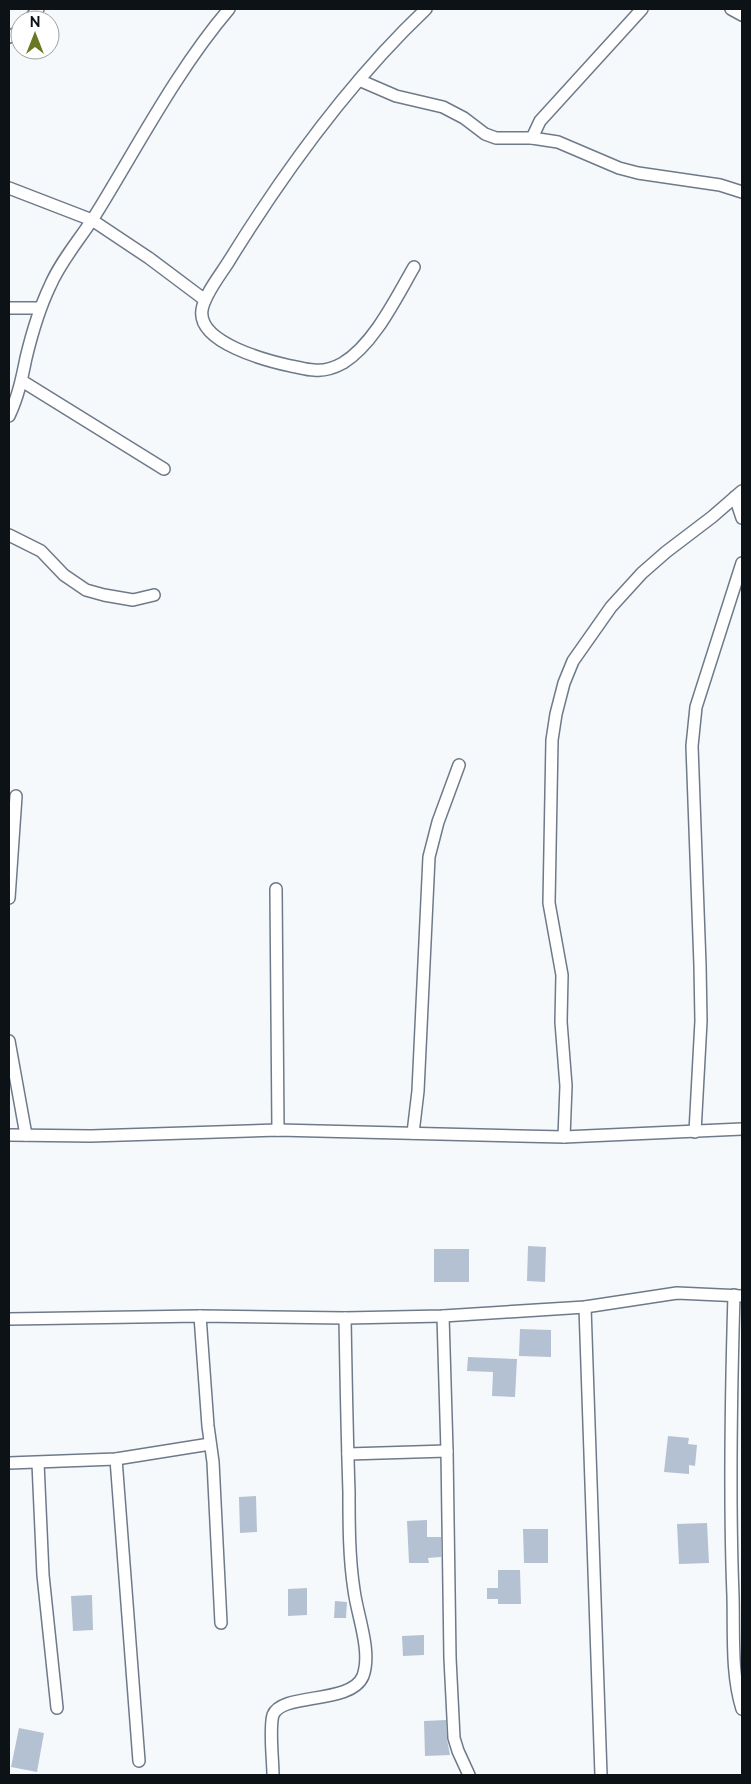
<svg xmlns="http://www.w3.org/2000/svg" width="751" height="1784" viewBox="0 0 751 1784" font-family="Raleway,sans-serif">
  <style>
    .building { fill: #b4c1d2 }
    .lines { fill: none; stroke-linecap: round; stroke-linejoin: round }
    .street-casing { stroke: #6e7a89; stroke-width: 14 }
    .street { stroke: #fff; stroke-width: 11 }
  </style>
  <rect width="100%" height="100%" fill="#f6f9fc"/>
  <!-- building -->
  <g class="building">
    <path d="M528 1246 546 1247 545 1282 527 1281Z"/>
    <rect x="434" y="1249" width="35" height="33"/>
    <path d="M520 1329 551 1330V1357L519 1356Z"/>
    <path d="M468 1357 517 1359 515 1397 492 1396 493 1372 467 1371Z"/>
    <path d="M668 1436 689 1438 688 1444 697 1445 695 1466 689 1465V1474L664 1472Z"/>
    <path d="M256 1496 257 1532 240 1533 239 1497Z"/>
    <path d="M427 1520V1537H441V1557L428 1558 429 1563H409L407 1521Z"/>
    <path d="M707 1523 709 1563 679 1564 677 1524Z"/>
    <path d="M523 1529H548V1563H524Z"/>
    <path d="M498 1570H520L521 1604H498V1599H487V1588H498Z"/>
    <path d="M307 1588V1615L288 1616V1589Z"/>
    <path d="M92 1595 93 1630 73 1631 71 1596Z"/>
    <path d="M335 1601 347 1602 346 1618H334Z"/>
    <path d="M424 1635V1655L403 1656 402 1636Z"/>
    <path d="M446 1720 447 1739 450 1755 425 1756 424 1721Z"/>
    <path d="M19 1728 44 1733 37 1772 11 1767Z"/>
  </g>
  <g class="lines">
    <defs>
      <g id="street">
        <path d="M731 9 742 15"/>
        <path d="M29 20 38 9"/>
        <path d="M9 37 20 31"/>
        <path d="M359 80 396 96 443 107 464 118 485 134 496 138H532L558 142 619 168 638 173 720 185 742 192"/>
        <path d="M532 138 540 121 642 9"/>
        <path d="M9 188 92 220 149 258 205 300"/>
        <path d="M414 267C396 298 374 344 343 363 334 368 323 371 314 370 306 370 298 367 291 366 268 361 197 343 202 310 204 295 221 274 229 261 284 172 350 81 426 9"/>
        <path d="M9 308H40"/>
        <path d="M22 381 164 469"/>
        <path d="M9 416C18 397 22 378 26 358 32 333 39 309 50 286 62 258 83 236 99 209 140 142 178 69 229 9"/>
        <path d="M735 497 742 518"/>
        <path d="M9 535 41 551 64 575 86 590 104 595 133 600 154 595"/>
        <path d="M276 889 278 1130"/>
        <path d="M9 898 16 796"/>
        <path d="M9 1041 26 1135"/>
        <path d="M695 1132 701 1021 700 965 692 746 696 707 742 563"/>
        <path d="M413 1133 418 1091 429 857 438 822 459 765"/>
        <path d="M9 1135 91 1136 278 1130 564 1137 742 1129"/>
        <path d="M564 1137 566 1086 561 1022 562 975 549 903 552 740 556 714 564 683 573 661 611 607 642 573 666 552 712 517 742 491"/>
        <path d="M734 1295C731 1396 729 1496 733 1596 734 1633 731 1674 742 1709"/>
        <path d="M585 1307 601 1775"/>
        <path d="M200 1316 208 1426 213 1462 221 1623"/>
        <path d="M443 1316 447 1451 450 1658 454 1738 458 1751 469 1775"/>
        <path d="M9 1319 200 1316 345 1318 443 1316 585 1307 677 1293 742 1296"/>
        <path d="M348 1454 447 1451"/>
        <path d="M116 1459 139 1761"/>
        <path d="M9 1463 116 1459 210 1444"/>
        <path d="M38 1463 43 1575 57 1708"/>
        <path d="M273 1775C273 1760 269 1728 273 1715 282 1692 351 1705 363 1676 372 1651 357 1615 354 1590 349 1558 349 1524 349 1492 347 1434 346 1376 345 1318"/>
      </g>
    </defs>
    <!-- street casing -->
    <use href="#street" class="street-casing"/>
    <!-- street -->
    <use href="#street" class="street"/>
  </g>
  <!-- border -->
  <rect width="751" height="1784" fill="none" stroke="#0d1217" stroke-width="20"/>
  <!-- north arrow -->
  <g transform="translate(35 35)"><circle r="24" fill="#ffffff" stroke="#9ea0a2"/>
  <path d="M0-4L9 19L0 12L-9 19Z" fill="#6b7723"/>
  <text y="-8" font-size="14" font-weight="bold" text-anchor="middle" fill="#0d1217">N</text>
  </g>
</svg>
